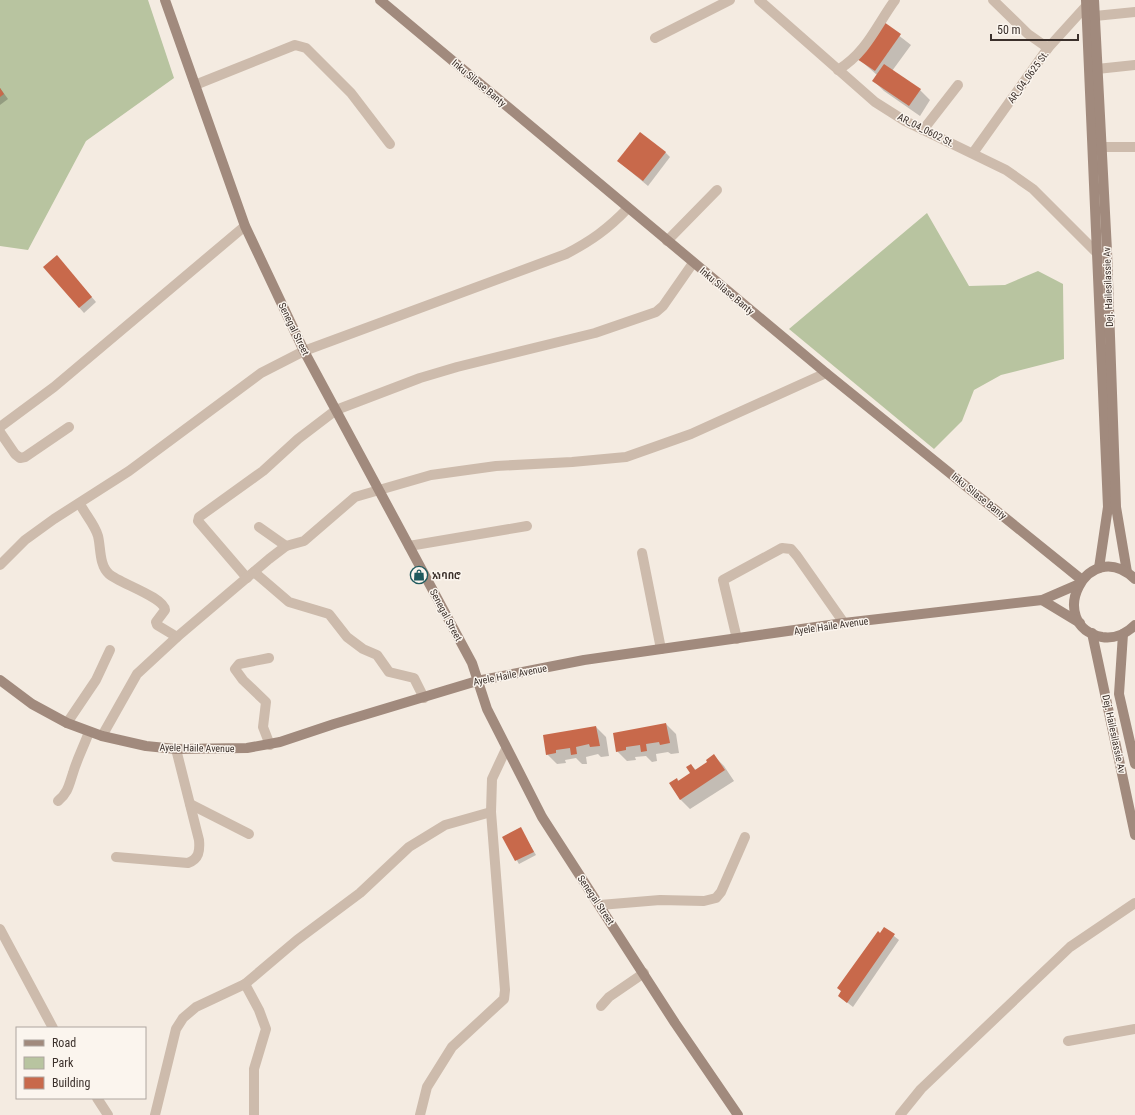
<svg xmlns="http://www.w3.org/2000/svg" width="1135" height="1115" viewBox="0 0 1135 1115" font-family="'Roboto Condensed','Noto Sans Ethiopic',sans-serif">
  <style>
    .green { fill: #b8c4a0 }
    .shadow { fill: #0003 }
    .building { fill: #c8694b }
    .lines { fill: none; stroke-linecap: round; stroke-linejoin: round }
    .street { stroke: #cdbbac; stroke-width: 10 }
    .secondary { stroke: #a18a7d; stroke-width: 10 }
    .labels { text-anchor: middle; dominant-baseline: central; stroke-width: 3; stroke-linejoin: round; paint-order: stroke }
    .street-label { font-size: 10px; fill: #3b302b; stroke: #fbf5ee }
    .poi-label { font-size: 10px; font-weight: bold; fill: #3b302b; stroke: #fbf5ee; text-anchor: start }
  </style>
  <rect width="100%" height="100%" fill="#f4ebe1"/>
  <!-- green -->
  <g class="green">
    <path d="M0 0H148L174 78 86 141 28 250 0 246Z"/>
    <path d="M927 213 969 286 1005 285 1038 271 1063 284 1064 359 1001 375 974 390 962 421 934 449 789 329Z"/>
  </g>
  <!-- shadow -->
  <g class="shadow">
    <path d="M884 24 911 45 892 71 920 90 930 100 920 116 884 91 874 81 877 75 859 59Z"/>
    <path d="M0 88 8 99 0 105Z"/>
    <path d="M665 152 670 157 648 186 618 161Z"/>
    <path d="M61 261 96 302 84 313 44 267Z"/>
    <path d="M666 724 676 734 679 753 671 754 668 752 656 754 657 761 652 762 646 756 635 757 636 760 627 761 617 751Z"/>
    <path d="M596 727 606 737 609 756 601 757 598 754 586 757 587 764H582L576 758 565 760 566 763 557 764 547 754Z"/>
    <path d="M714 756 724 766 734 781 690 809 680 799 677 779 679 781 691 774V765L696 770 708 762Z"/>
    <path d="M520 828 536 855 519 864 503 837Z"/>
    <path d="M885 929 899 940 853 1007 839 996Z"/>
  </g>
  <!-- building -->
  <g class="building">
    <path d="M884 22 901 34 875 71 857 59Z"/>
    <path d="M884 64 921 89 909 106 872 81Z"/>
    <path d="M0 88 4 94 0 97Z"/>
    <path d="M640 132 666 152 643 181 617 161Z"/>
    <path d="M57 255 92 297 79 308 43 267Z"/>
    <path d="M666 723 670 743 660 745 659 742 646 744 647 751 641 752 640 745 626 747V750L616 752 613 733Z"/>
    <path d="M596 726 600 746 590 747 589 744 576 747 577 754 571 755 570 748 556 750V753L546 755 543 735Z"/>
    <path d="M714 754 725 770 680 800 669 783 677 778 678 781 690 773 686 767 691 764 695 770 707 762 706 760Z"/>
    <path d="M521 827 534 852 515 861 502 837Z"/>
    <path d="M884 927 895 934 847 1003 838 996 841 991 837 988 878 931 880 933Z"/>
  </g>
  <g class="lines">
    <!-- street -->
    <g class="street">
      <path d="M759 0 875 102 905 121 1006 170 1033 189 1097 253"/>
      <path d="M993 0 1028 34 1048 48"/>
      <path d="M1095 16 1135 12"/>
      <path d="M655 38 730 0"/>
      <path d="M1097 69 1135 65"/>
      <path d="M838 70C867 52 876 26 895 0"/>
      <path d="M195 85 295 45 306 48 351 93 390 144"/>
      <path d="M923 130 958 85"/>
      <path d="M1101 147H1135"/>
      <path d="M973 153 1048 48 1087 5"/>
      <path d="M667 241 717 190"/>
      <path d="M0 427 54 387 245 226"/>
      <path d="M0 432 15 454 20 458 25 457 69 427"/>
      <path d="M80 504C85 514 95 525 98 536 101 548 99 565 109 574 119 583 164 597 165 610L156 622 157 625 177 637"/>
      <path d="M259 527 286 546"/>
      <path d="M409 546 527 526"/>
      <path d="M642 553 661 649"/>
      <path d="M0 565 25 540 54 519 129 471 261 373 304 351 566 254C591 241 608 229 628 208"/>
      <path d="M254 572 289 602 329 614 347 637 363 649 377 655 389 672 414 678 424 698"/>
      <path d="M247 578 198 521 199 517 263 471 298 439 336 410 420 378 457 367 595 333 656 312 663 306 693 263"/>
      <path d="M737 639 723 580 782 548 791 549 797 556 844 623"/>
      <path d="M269 658 239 664 235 669 243 680 266 702 263 727 270 745"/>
      <path d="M67 723 96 680 110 650"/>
      <path d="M102 736 137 674 177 637 269 559 286 546 304 541 355 497 431 475 496 466 572 462 626 457 691 434 826 373"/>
      <path d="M58 801C68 793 69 785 73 773 77 759 84 746 89 732"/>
      <path d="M190 804 249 834"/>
      <path d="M116 857 188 863C199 859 200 851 199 840L176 749"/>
      <path d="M600 905 660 900 704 901 716 898 721 892 745 837"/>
      <path d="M0 929 53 1028"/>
      <path d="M245 984 259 1010 266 1029 254 1069V1115"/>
      <path d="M601 1006 609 997 644 973"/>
      <path d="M1068 1041 1135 1029"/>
      <path d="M97 1098 108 1115"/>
      <path d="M155 1115 176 1029 183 1018 196 1007 245 984 297 940 360 893 409 847 445 825 491 812 492 779 506 749"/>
      <path d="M420 1115 427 1087 452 1047 504 999 505 990 491 812"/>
      <path d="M900 1115 921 1089 1070 947 1135 903"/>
    </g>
    <!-- secondary -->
    <g class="secondary">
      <path d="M165 0 245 226 304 351 472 663 487 709 542 817 675 1023 738 1115"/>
      <path d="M380 0 826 373 1082 580"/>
      <path d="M1086 0 1108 507 1099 568"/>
      <path d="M1094 0 1107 251 1116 507 1127 572"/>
      <path d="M1135 579C1087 534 1044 625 1102 637 1114 639 1126 634 1135 625"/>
      <path d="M1042 600 1080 623"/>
      <path d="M1092 633 1135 835"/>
      <path d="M1123 634 1119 694 1135 764"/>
      <path d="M0 680 32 704 67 723 102 736 146 746 176 749 247 748 280 742 334 724 477 681 584 660 661 649 844 623 1042 600 1079 584"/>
    </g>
  </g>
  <!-- icons -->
  <defs>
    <symbol id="shop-ring" viewBox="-11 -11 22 22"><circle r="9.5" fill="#fbf5ee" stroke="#1f5a5e" stroke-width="1.5"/><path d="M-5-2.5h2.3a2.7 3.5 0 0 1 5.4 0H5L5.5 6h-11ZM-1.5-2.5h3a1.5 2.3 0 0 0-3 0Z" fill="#1f5a5e"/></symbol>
  </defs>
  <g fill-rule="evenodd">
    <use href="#shop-ring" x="409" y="565" width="20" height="20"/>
  </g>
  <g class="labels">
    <!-- street labels -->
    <g class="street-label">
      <text transform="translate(1028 77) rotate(-54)">AR_04_0625 St.</text>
      <text transform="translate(479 83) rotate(40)">Inku Silase Banty</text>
      <text transform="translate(926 130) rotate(27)">AR_04_0602 St.</text>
      <text transform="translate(1108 287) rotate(-92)">Dej. Hailesilassie Av</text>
      <text transform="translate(727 291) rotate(40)">Inku Silase Banty</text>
      <text transform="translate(294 329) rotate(64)">Senegal Street</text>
      <text transform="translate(979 496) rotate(39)">Inku Silase Banty</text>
      <text transform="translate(446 615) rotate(62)">Senegal Street</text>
      <text transform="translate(831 626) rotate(-8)">Ayele Haile Avenue</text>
      <text transform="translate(510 675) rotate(-11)">Ayele Haile Avenue</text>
      <text transform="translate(1114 734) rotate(78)">Dej. Hailesilassie Av</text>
      <text transform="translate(197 748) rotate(1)">Ayele Haile Avenue</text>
      <text transform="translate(596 900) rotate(56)">Senegal Street</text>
    </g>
    <!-- poi labels -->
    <g class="poi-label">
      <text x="432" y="575">አነባበሮ</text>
    </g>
  </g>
  <!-- legend -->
  <rect x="16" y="1027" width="130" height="72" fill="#fbf5ee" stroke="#aea6a0"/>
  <rect x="24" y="1040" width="20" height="6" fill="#a18a7d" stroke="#aea6a0"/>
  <text x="52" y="1047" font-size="12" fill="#3b302b">Road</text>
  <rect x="24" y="1057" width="20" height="12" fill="#b8c4a0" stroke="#aea6a0"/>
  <text x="52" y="1067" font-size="12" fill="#3b302b">Park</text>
  <rect x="24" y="1077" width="20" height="12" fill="#c8694b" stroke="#aea6a0"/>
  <text x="52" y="1087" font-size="12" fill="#3b302b">Building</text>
  <!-- scale -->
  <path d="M991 34v6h87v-6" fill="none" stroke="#3b302b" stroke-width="2"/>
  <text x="997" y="34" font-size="12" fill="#3b302b" stroke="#fbf5ee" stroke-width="3" paint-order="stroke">50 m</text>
</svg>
